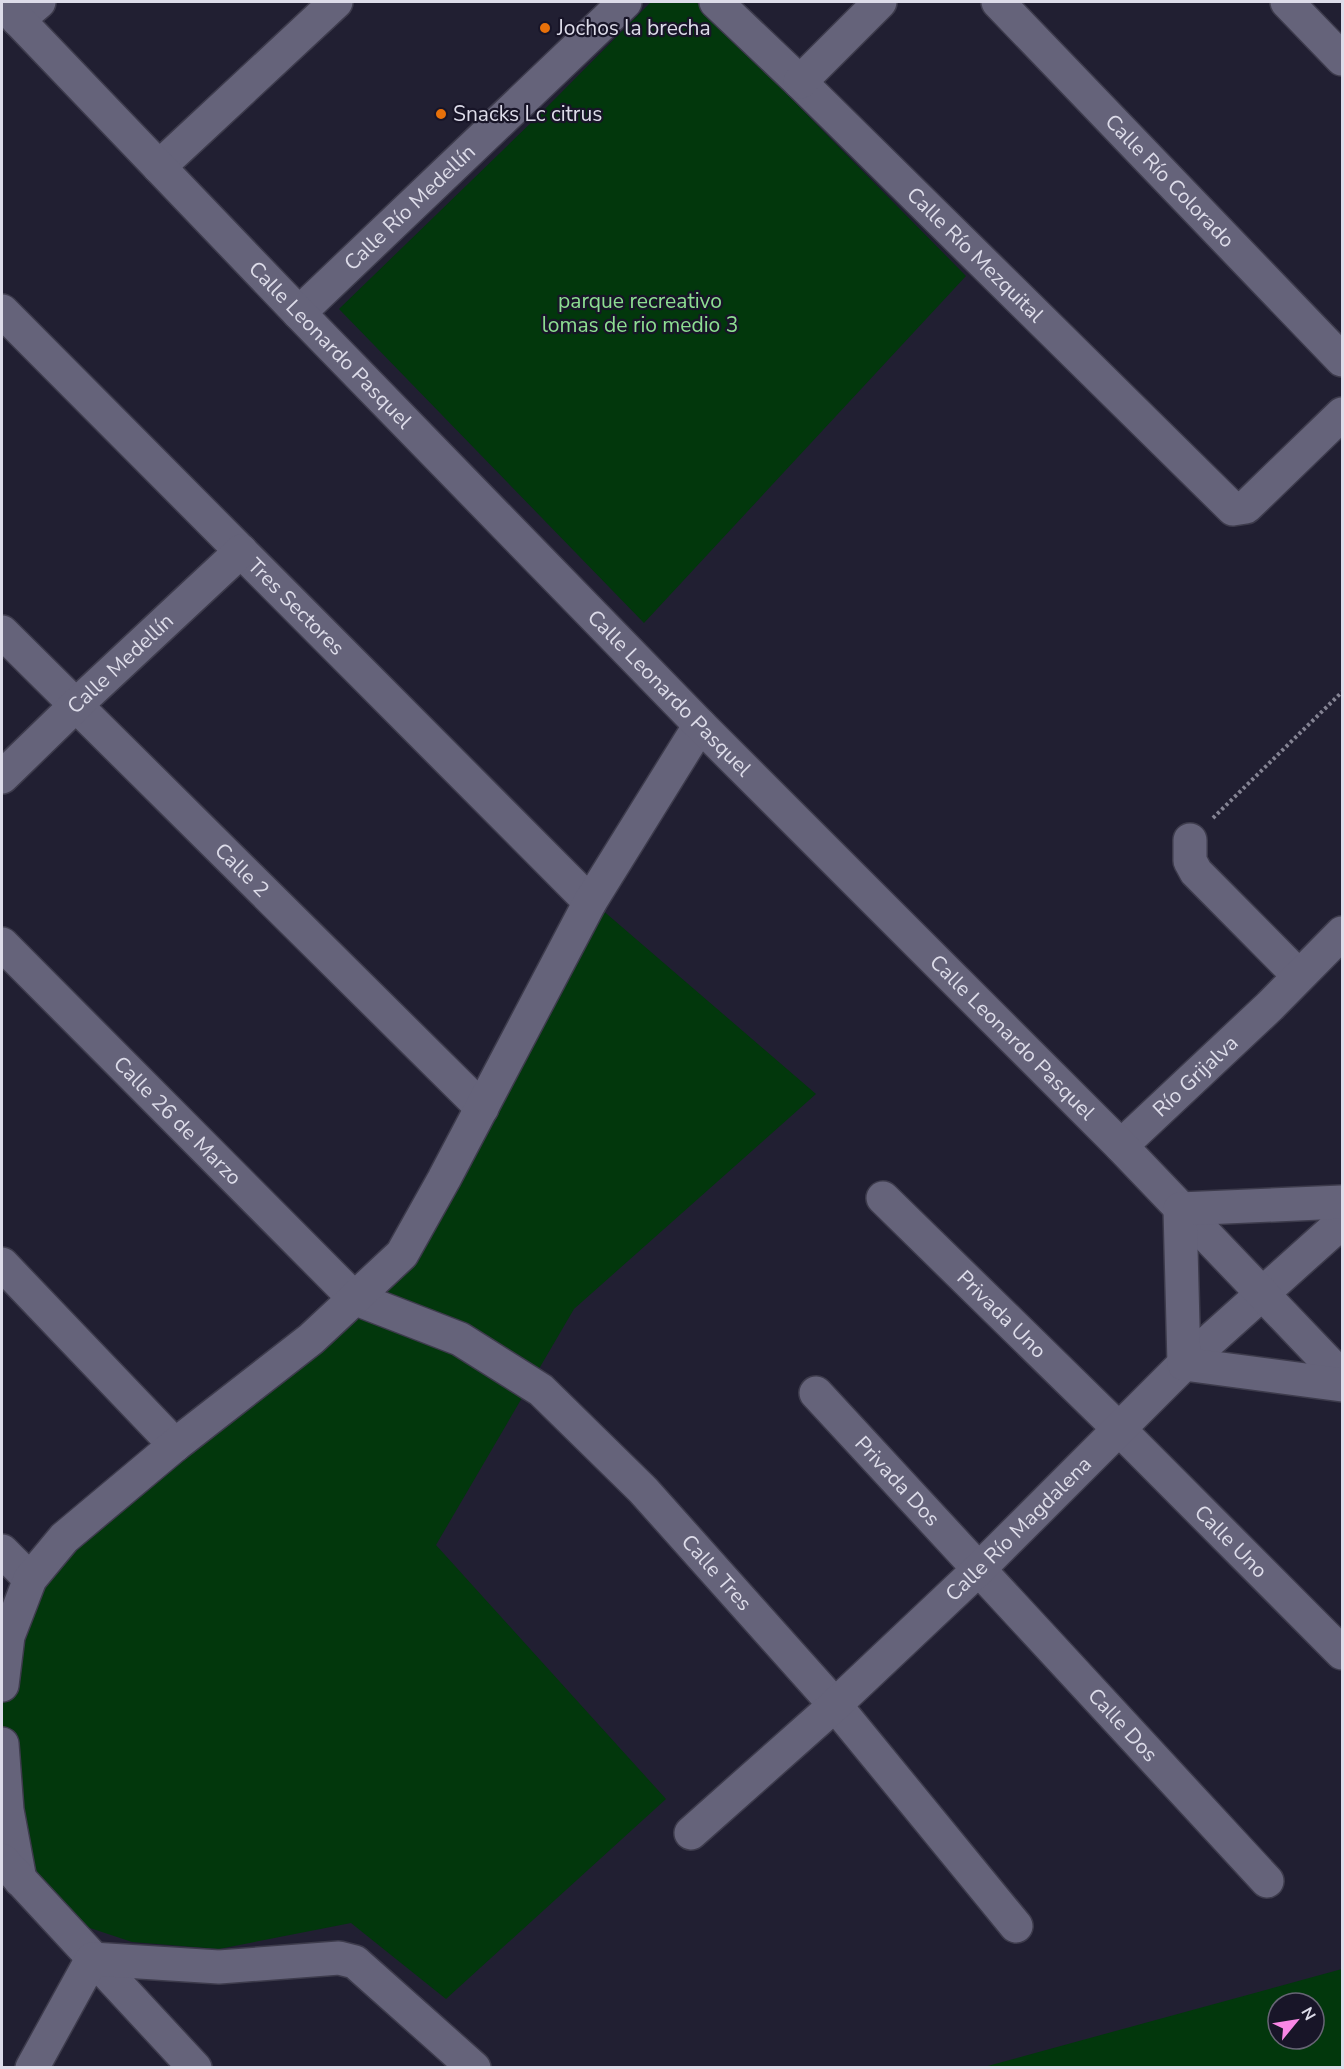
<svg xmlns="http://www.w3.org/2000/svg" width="1344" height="2069" viewBox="0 0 1344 2069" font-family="'Nunito Sans',sans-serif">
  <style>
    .green { fill: #02370c; fill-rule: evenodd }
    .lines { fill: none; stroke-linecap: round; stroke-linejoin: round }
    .street-casing { stroke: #3d3b4c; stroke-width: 36 }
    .secondary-casing { stroke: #3d3b4c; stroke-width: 36 }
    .path { stroke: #858494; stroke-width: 4; stroke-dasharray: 3 3; stroke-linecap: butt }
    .street { stroke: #65637a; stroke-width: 33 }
    .secondary { stroke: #65637a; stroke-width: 33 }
    .food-dot { fill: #e8710a; stroke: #181528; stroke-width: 2 }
    .labels { text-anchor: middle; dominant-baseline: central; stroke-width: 4.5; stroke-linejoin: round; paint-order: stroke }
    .poi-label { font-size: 21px; fill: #dddce9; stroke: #181528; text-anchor: start }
    .street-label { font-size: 21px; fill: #dddce9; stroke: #181528 }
    .park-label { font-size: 21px; fill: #8dde92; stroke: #181528 }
  </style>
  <rect width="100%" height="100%" fill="#211f32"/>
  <!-- green -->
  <g class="green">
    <path d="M651 2H696L966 276 644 623 339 309 538 116Z"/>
    <path d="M586 896 816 1094 574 1309 436 1545 666 1799 446 1999 351 1923 219 1949 132 1942 63 1919 12 1840 2 1775V1693L23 1591 371 1284Z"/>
    <path d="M1342 1969V2067H984ZM1278 2003H1314V2039H1278Z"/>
  </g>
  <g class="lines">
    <defs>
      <g id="street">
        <path id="s1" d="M716 2 800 82 1233 509 1246 507 1342 414"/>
        <path id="s2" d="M998 2 1342 360"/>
        <path d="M1287 2 1342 59"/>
        <path d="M18 20 39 2"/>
        <path d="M800 82 880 2"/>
        <path d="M159 167 336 2"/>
        <path id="s3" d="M2 311 590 902"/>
        <path id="s4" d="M299 313 625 2"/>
        <path id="s5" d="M2 632 482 1108"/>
        <path id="s6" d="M2 777 75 706 241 551"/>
        <path d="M1190 840V861L1196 872 1299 976"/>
        <path id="s7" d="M2 944 354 1298 460 1339 541 1390 643 1490 835 1705 1016 1926"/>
        <path id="s8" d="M1121 1146 1270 1006 1342 933"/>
        <path id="s9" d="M883 1198 1120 1430 1342 1653"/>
        <path d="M2 1264 175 1445"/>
        <path id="s10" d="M816 1393 1267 1881"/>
        <path d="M2 1551 30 1579"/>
        <path d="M2 1685 8 1636 30 1579 64 1538 175 1445 311 1339 402 1254 444 1179 590 902 700 725"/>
        <path d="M2 1744 7 1810 20 1880"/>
        <path id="s11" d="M691 1833 835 1705 979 1569 1184 1364 1342 1222"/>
        <path d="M2 1860 195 2068"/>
        <path d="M32 2068 92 1959 219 1967 339 1958 355 1962 474 2068"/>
      </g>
      <g id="secondary">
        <path id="s12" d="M2 3 299 313 700 725 1121 1146 1342 1377"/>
        <path d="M1342 1202 1180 1209 1184 1364 1342 1385"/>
      </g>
    </defs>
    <!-- street casing -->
    <use href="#street" class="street-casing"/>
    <!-- secondary casing -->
    <use href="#secondary" class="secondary-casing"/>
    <!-- path -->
    <path class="path" d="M1213 818 1342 692"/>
    <!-- street -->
    <use href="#street" class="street"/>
    <!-- secondary -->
    <use href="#secondary" class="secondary"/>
  </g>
  <!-- markers -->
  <g class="food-dot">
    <circle cx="545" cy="28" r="6"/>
    <circle cx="441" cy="114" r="6"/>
  </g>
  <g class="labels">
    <!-- poi labels -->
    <g class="poi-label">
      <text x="557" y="28">Jochos la brecha</text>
      <text x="453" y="114">Snacks Lc citrus</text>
    </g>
    <!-- street labels -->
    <g class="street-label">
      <text stroke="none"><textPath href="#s2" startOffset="248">Calle Río Colorado</textPath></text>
      <text stroke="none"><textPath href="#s4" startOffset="153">Calle Río Medellín</textPath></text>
      <text stroke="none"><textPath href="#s1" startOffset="362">Calle Río Mezquital</textPath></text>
      <text stroke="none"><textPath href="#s12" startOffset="474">Calle Leonardo Pasquel</textPath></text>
      <text stroke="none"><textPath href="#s3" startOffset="417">Tres Sectores</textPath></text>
      <text stroke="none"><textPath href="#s6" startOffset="164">Calle Medellín</textPath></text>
      <text stroke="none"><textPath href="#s12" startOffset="960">Calle Leonardo Pasquel</textPath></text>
      <text stroke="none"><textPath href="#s5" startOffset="338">Calle 2</textPath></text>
      <text stroke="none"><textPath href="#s12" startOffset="1446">Calle Leonardo Pasquel</textPath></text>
      <text stroke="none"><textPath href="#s8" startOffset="102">Río Grijalva</textPath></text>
      <text stroke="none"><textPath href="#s7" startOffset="249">Calle 26 de Marzo</textPath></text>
      <text stroke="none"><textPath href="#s9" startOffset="166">Privada Uno</textPath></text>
      <text stroke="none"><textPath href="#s10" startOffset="120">Privada Dos</textPath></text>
      <text stroke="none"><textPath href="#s11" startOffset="447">Calle Río Magdalena</textPath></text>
      <text stroke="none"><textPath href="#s9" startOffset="489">Calle Uno</textPath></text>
      <text stroke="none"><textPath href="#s7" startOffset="962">Calle Tres</textPath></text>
      <text stroke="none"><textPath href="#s10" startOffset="452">Calle Dos</textPath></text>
    </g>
    <!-- park labels -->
    <g class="park-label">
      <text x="640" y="301">parque recreativo<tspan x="640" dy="24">lomas de rio medio 3</tspan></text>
    </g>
  </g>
  <!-- border -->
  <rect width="1344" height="2069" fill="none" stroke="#dddce9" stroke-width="6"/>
  <!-- north arrow -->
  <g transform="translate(1296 2021) rotate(60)"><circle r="28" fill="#181528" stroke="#676575" stroke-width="1.5"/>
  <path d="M0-4.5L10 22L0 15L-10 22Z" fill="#fa87e6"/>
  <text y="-9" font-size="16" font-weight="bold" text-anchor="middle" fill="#dddce9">N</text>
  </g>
</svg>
